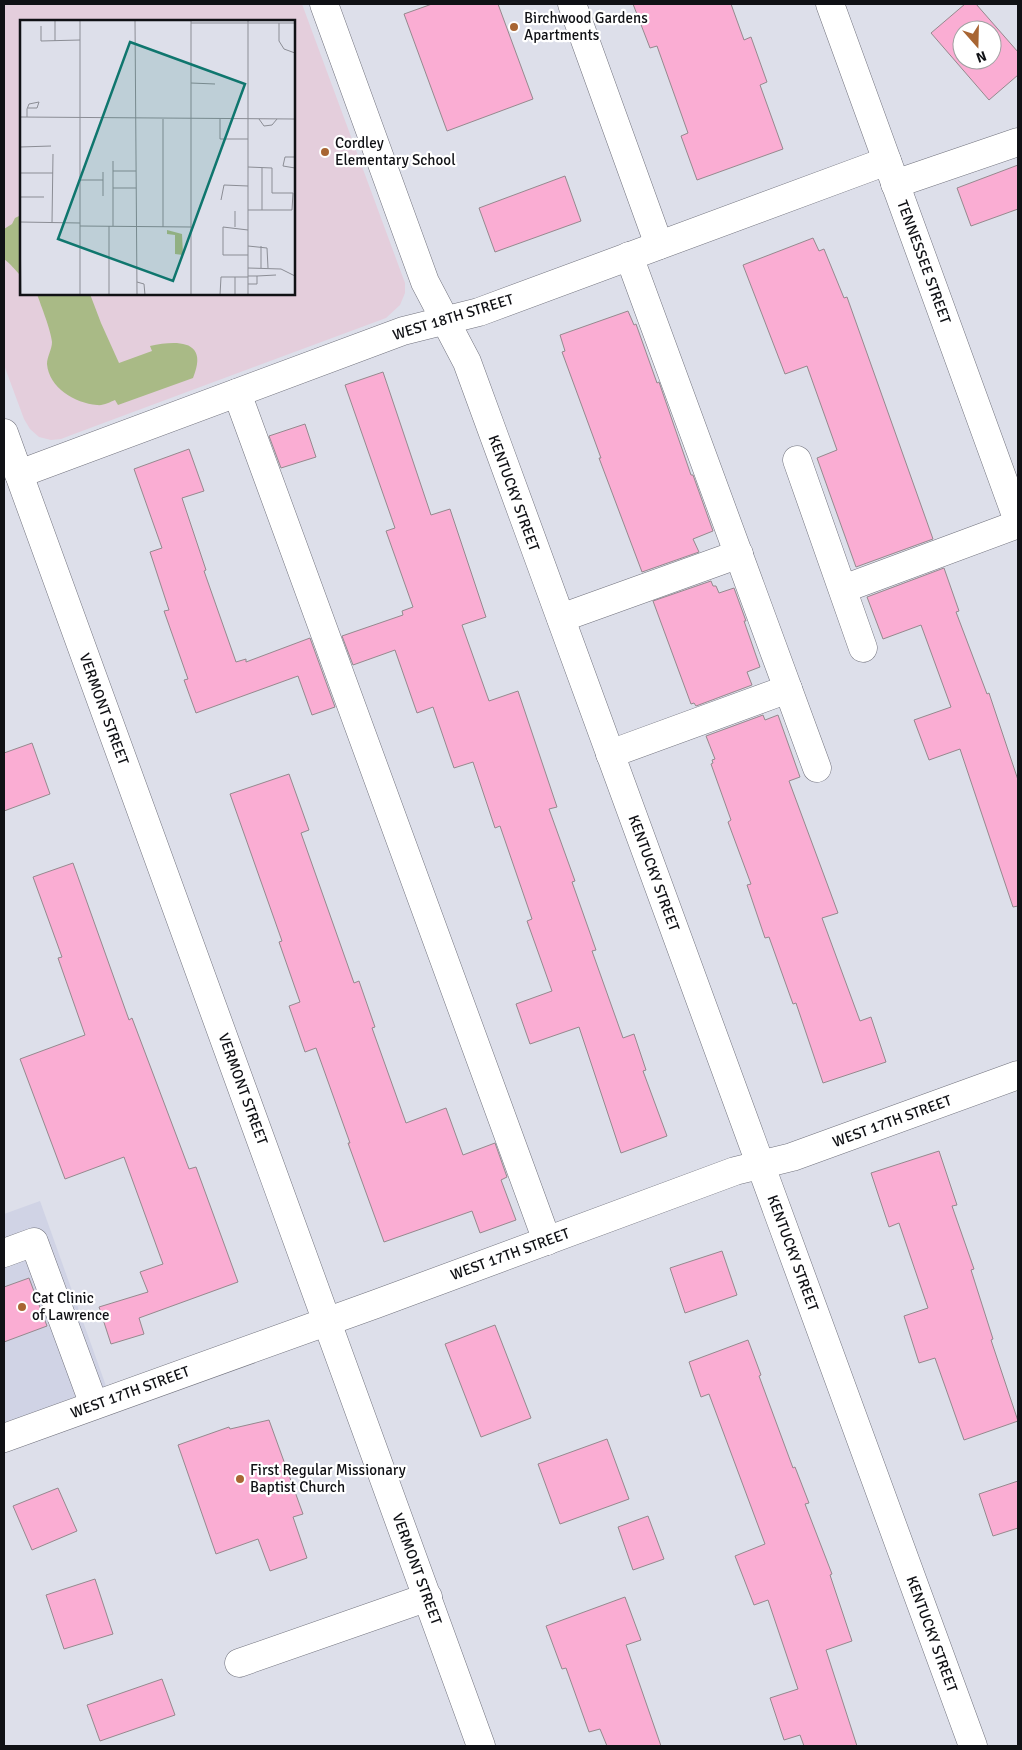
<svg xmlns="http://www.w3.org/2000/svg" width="1022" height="1750" viewBox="0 0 1022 1750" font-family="Signika,sans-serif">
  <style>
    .built { fill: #d0d3e5 }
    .education { fill: #e4cedc; fill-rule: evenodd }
    .green { fill: #a9ba86 }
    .building { fill: #faadd3; stroke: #95898e; fill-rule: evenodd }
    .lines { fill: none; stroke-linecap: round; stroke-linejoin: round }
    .minor-casing { stroke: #71727d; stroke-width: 29 }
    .major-casing { stroke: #71727d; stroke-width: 29 }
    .minor { stroke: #fff; stroke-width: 28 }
    .major { stroke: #fff; stroke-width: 28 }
    .poi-dot { fill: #a86533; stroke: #fff; stroke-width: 2 }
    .labels { text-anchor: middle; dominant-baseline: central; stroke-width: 4.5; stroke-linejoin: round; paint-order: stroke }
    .poi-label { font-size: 15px; fill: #101115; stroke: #fff; text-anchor: start }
    .street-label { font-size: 15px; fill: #101115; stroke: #fff }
    .inset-road { fill: none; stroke: #8b8d95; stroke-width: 1 }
    .view { fill: #0f766e; fill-opacity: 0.15; stroke: #0f766e; stroke-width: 2.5 }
    .inset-edge { fill: none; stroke: #101115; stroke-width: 2.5 }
  </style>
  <rect width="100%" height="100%" fill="#dddfea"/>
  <!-- built -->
  <path class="built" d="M40 1201 106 1386 4 1423V1214Z"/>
  <!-- education -->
  <path class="education" d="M4 4H302L405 283V293L400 305 386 318 74 434 61 439 51 440 39 437 30 429 24 419 4 365ZM21 21H294V294H21Z"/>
  <!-- green -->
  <g class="green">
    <path d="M21 215V276C15 270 11 264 4 259V229L12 224 15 218Z"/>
    <path d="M37 294H90L101 323 119 363 152 351 150 346C178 340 209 340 193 378L118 405 115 400C110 402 103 406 97 405 75 403 49 388 47 364 47 357 52 349 52 342 51 330 41 306 37 294Z"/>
  </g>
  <!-- building -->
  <g class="building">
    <path d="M432 4H498L533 99 447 131 404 14Z"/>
    <path d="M633 4H731L744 40 751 37 767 82 760 85 783 149 697 180 681 136 688 133 657 46 650 48Z"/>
    <path d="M965 4H976L1018 52V75L989 100 931 33ZM962 30H992V60H962Z"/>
    <path d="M1018 165V209L971 226 957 188Z"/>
    <path d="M565 176 581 221 495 252 479 208Z"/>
    <path d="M813 238 819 251 824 249 844 298 847 297 933 539 856 567 817 458 837 450 807 366 785 374 743 265Z"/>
    <path d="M628 311 634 325 636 324 657 383 659 382 691 475H693L713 531 693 539 699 552 642 572 599 458H601L562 352 565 351 560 335Z"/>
    <path d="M383 372 431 515 450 509 486 617 462 625 489 701 518 691 557 807 549 809 575 881 572 882 596 950 592 951 623 1038 634 1034 646 1070 643 1071 667 1136 621 1153 579 1027 530 1044 516 1004 552 991 527 921 532 919 500 826 495 828 473 762 454 768 433 707 417 713 395 650 353 665 342 636 403 615 402 611 413 607 386 531 395 528 345 385Z"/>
    <path d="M305 424 316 457 281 468 269 436Z"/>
    <path d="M189 449 204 491 182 498 206 570 204 571 236 662 246 659V662L310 638 335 707 312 715 298 676 196 713 184 680 188 679 164 611 169 610 150 552 162 548 134 469Z"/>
    <path d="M944 568 959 611 956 612 987 694 989 693 1018 780V906L1013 907 960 749 929 760 914 720 951 707 921 625 883 639 867 597Z"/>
    <path d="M711 581 713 586H716L719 593 734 588 746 621H744L760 667 747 672 752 685 696 706 694 703 691 704 653 601Z"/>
    <path d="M763 715 765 720 778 715 800 777 789 781 838 913 822 918 860 1021 871 1017 886 1062 823 1083 796 1003 793 1004 769 937 765 938 747 885 751 884 728 822 731 820 711 764 713 763 712 760 715 759 706 736Z"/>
    <path d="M32 743 50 794 4 811V753Z"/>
    <path d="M289 774 309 830 301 833 354 983 359 981 375 1027 372 1028 406 1123 446 1108 463 1155 495 1143 507 1177 501 1180 516 1220 480 1233 472 1211 384 1242 348 1143H350L316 1048 305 1052 289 1006 300 1002 279 942 282 941 230 794Z"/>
    <path d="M73 863 129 1020 132 1018 189 1169 196 1167 238 1282 139 1318 144 1334 111 1344 99 1307 148 1292 140 1272 163 1264 124 1157 65 1179 20 1059 85 1035 58 958 62 957 33 877Z"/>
    <path d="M939 1151 957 1205 952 1206 974 1269 971 1270 993 1339 991 1340 1018 1421 964 1440 935 1358 919 1363 904 1316 928 1308 899 1223 889 1227 871 1173Z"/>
    <path d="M722 1251 737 1295 685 1313 670 1268Z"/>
    <path d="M29 1278 47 1326 4 1342V1287Z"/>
    <path d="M495 1325 531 1418 481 1437 445 1344Z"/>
    <path d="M748 1340 761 1375 759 1376 793 1468 795 1467 809 1503 805 1504 832 1574 830 1575 852 1641 826 1650 857 1746H804L800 1735 784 1740 770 1698 798 1689 768 1600 754 1605 735 1556 765 1544 709 1394 701 1397 689 1362Z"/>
    <path d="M269 1420 303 1514 293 1517 307 1558 270 1571 258 1539 216 1554 178 1445 229 1427 230 1429Z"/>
    <path d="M607 1439 629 1499 560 1524 538 1464Z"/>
    <path d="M1018 1481V1528L993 1536 979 1494Z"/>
    <path d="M58 1488 77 1531 32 1550 13 1506Z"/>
    <path d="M648 1516 664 1559 633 1570 618 1527Z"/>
    <path d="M95 1579 113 1634 64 1649 46 1595Z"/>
    <path d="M625 1597 641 1640 626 1645 661 1746H607L600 1729 589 1732 566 1668 562 1669 546 1626Z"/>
    <path d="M162 1679 175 1715 100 1741 87 1705Z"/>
  </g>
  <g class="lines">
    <defs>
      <g id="minor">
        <path d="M572 4 659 245"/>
        <path d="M895 184 1018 142"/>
        <path d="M629 256 817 768"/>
        <path d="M237 393 547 1241"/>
        <path d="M4 433 481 1746"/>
        <path d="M797 460 863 648"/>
        <path d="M19 474 403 331 479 312 887 161"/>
        <path d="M843 589 1018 524"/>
        <path d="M561 618 739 554"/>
        <path d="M610 754 788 689"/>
        <path d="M4 1253 34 1242 94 1405"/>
        <path d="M4 1438 376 1304 735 1171 792 1157 1018 1075"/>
        <path d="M239 1663 428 1597"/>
      </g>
      <g id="major">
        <path d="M324 4 425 282 467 362 973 1746"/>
        <path d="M830 4 1018 521"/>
      </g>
    </defs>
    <!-- minor casing -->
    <use href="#minor" class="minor-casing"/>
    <!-- major casing -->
    <use href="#major" class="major-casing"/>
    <!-- minor -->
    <use href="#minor" class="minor"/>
    <!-- major -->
    <use href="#major" class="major"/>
  </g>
  <!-- markers -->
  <g class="poi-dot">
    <circle cx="514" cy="27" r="5"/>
    <circle cx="325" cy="152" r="5"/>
    <circle cx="22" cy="1307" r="5"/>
    <circle cx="240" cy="1479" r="5"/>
  </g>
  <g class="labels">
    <!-- poi labels -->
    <g class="poi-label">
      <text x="524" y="18">Birchwood Gardens<tspan x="524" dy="17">Apartments</tspan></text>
      <text x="335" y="143">Cordley<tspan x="335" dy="17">Elementary School</tspan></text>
      <text x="32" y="1298">Cat Clinic<tspan x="32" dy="17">of Lawrence</tspan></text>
      <text x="250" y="1470">First Regular Missionary<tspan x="250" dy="17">Baptist Church</tspan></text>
    </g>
    <!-- street labels -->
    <g class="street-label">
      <text transform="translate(924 262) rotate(70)">TENNESSEE STREET</text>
      <text transform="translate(453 317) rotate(-17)">WEST 18TH STREET</text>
      <text transform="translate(514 493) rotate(70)">KENTUCKY STREET</text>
      <text transform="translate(104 709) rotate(70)">VERMONT STREET</text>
      <text transform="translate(654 873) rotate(70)">KENTUCKY STREET</text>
      <text transform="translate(243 1089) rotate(70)">VERMONT STREET</text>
      <text transform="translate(892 1121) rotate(-20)">WEST 17TH STREET</text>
      <text transform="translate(793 1253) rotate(70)">KENTUCKY STREET</text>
      <text transform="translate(510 1254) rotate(-20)">WEST 17TH STREET</text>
      <text transform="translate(130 1392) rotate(-20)">WEST 17TH STREET</text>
      <text transform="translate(417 1569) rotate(70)">VERMONT STREET</text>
      <text transform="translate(932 1634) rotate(70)">KENTUCKY STREET</text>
    </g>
  </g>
  <!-- overview -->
  <g transform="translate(20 20)">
    <rect width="275" height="275" fill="#dddfea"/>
    <path d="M147 210 162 214 163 235 155 234V215L147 214Z" fill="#a9ba86"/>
    <path class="inset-road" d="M60 0V275M115 0 117 275M228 0V275M171 3H275M259 3V21L264 29 275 33M21 6V21L60 20M35 21V0M171 63 195 64M0 97 275 99M7 97V89L9 84 19 82 17 88H8M143 99V207M200 99V119H228M239 99 244 106 252 105 257 99M0 127 31 126M275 137H265L263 146 275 148M93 141V206M228 147 252 148V173H273L272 190H228M93 151H116M0 153H33M60 160H83M93 168H116M83 176V152M0 177H24M201 180 204 165 228 166M242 190V148M215 191V207M0 202 1 275M0 202 60 203M32 203 33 134M60 206 171 207M228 210 203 207V235H228M228 226 247 228 248 248M241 226V248M228 248 261 249 275 256M228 256H237V264H228M237 256 256 255M117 262 124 264 125 275M89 275V206M171 275V0M200 275 201 257H215M215 275V257H228"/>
    <path class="view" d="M110 22 225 64 153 261 38 219Z"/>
    <rect width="275" height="275" class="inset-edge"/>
  </g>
  <!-- border -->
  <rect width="1022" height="1750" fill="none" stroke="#101115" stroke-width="10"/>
  <!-- north arrow -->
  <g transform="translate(977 45) rotate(160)"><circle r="24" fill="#ffffff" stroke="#9fa0a1"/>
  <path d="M0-4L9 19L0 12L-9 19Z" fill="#a86533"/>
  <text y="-8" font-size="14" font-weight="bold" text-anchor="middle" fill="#101115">N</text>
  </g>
</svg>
